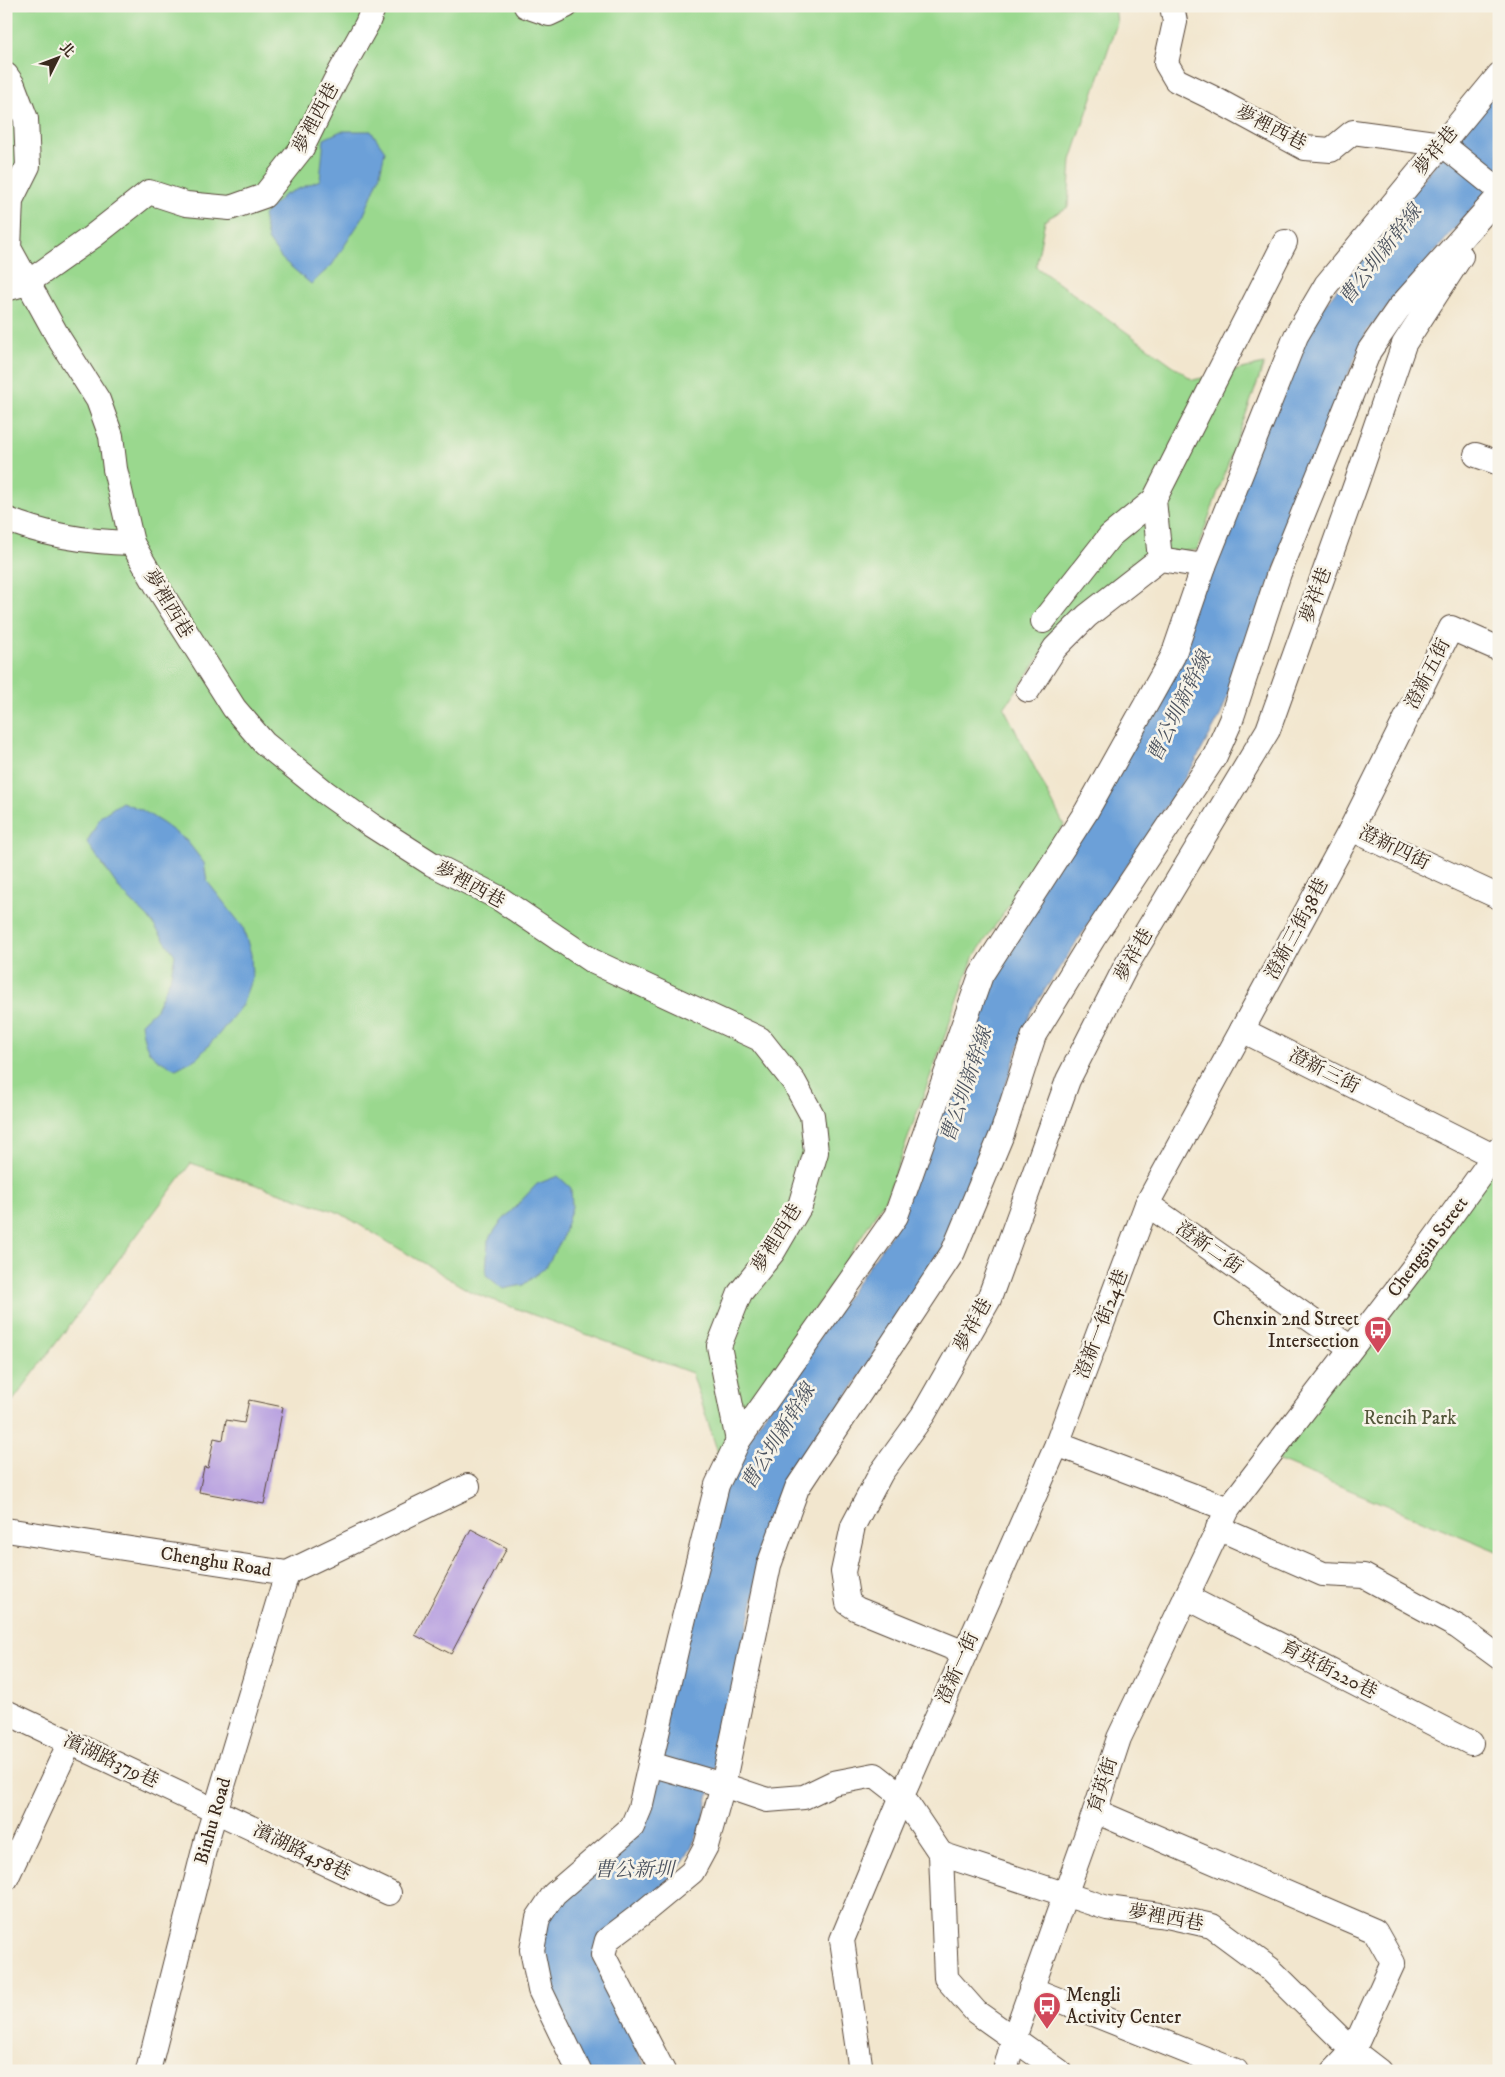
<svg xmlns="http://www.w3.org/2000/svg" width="1505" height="2077" viewBox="0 0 1505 2077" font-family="'IM FELL DW Pica','Noto Serif TC',serif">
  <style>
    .green { fill: #9ad88e; stroke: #6a8156 }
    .water { fill: #6ca0d8; stroke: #54657b }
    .building { fill: #b69ee0 }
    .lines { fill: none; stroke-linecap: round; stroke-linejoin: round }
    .minor-casing { stroke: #564638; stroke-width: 26 }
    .minor { stroke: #fff; stroke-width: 24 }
    .labels { text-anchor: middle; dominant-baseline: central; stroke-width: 5; stroke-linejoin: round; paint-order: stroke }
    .street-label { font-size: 19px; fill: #3b2a1e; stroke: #f7f3e8 }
    .poi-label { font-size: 19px; fill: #3b2a1e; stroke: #f7f3e8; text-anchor: end }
    .park-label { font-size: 19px; fill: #53563a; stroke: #f7f3e8 }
    .water-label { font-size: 20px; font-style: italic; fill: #4c535f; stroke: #f7f3e8 }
  </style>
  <rect width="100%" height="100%" fill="#f7f3e8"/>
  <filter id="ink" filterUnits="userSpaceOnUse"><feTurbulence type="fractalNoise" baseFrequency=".02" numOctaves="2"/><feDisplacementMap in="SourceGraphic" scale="10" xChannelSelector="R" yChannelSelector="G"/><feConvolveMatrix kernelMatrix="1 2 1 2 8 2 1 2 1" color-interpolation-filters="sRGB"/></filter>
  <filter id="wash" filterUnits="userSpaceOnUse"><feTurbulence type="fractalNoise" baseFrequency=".0096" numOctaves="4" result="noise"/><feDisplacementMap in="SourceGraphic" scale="20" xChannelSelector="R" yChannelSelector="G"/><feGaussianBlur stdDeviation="1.12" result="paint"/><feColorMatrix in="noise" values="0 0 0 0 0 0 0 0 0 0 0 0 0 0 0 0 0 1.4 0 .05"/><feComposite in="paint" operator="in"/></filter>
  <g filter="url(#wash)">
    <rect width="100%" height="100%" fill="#f2e6ce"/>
    <!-- green -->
    <g class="green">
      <path d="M6 6H1115L1117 23 1071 160 1068 207 1045 220 1036 267 1193 380 1264 364 1197 550 1145 554 1063 624 1004 708 1064 825 973 958 887 1196 720 1459 692 1373 471 1292 340 1213 191 1163 9 1406 6 1404Z"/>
      <path d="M1499 1149V1552L1268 1456Z"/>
    </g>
    <!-- water -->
    <g class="water">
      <path d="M1499 82V177L1367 331 1340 393 1221 714 1194 764 1031 1011 971 1187 953 1234 788 1486 772 1520 701 1828 684 1861 657 1893 594 1959 648 2071H586L544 1989 542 1922 637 1824 720 1492 746 1441 892 1233 984 978 1130 748 1299 338Z"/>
      <path d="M341 131H371L385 151 379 178 363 217 332 265 311 284 282 259 268 240 263 215 284 195 320 180 324 139Z"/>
      <path d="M122 802 142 810 164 824 187 841 204 863 207 881 243 927 251 954 252 977 242 1005 219 1034 197 1058 176 1069C150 1057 145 1052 141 1023L156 1009 170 979 175 955 148 917 121 891 87 842 101 816Z"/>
      <path d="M558 1176 571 1188 572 1207 562 1239 546 1267 523 1285 503 1289 486 1275 488 1240 500 1223 537 1184Z"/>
    </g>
    <g id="blocks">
      <!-- building -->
      <g class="building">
        <path d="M249 1400 283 1407 264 1504 199 1492 204 1467 208 1468 214 1438 223 1440 226 1420 244 1423Z"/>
        <path d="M471 1529 507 1548 451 1654 415 1635Z"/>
      </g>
    </g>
  </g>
  <g filter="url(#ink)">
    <use href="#blocks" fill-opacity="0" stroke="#564638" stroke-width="1"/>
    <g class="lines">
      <defs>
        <g id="minor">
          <path d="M526 6 549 14 566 6"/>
          <path d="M1172 6 1175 22 1166 63 1176 80 1211 97 1305 148 1331 150 1353 132 1442 144 1499 190"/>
          <path d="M6 75 13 85 26 119 28 166 11 200 9 248 58 337 98 400 111 436 115 469 132 543 158 588 234 708 264 743 326 793 371 825 432 864 497 897 592 961 760 1039 794 1082 812 1115 816 1152 800 1206 773 1252 740 1293 719 1346 738 1441"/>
          <path d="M6 289 27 283 92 237 149 192 186 204 230 208 264 196 302 148 335 81 367 24 374 6"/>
          <path d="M1476 455 1499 463"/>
          <path d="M6 519C46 536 88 542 132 543"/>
          <path d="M1160 559 1154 500 1285 242"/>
          <path d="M1043 621 1110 536 1154 500"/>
          <path d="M1499 649 1451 628 1351 829 1499 897"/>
          <path d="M1028 690 1055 648 1087 616 1160 559 1204 566"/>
          <path d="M1242 1030 1351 829"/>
          <path d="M1351 1348 1147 1204 1242 1030 1495 1157"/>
          <path d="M1057 1444 1147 1204"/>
          <path d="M1218 1528 1323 1574 1364 1576 1458 1627 1499 1657"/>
          <path d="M6 1530 287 1573 468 1486"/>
          <path d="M1186 1597 1471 1743"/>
          <path d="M965 1653 857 1609 848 1603 843 1572 853 1526 881 1473 923 1415 989 1299 1068 1080 1126 966 1268 730 1357 481 1404 344 1461 256"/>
          <path d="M6 1712 389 1893"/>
          <path d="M650 1764 723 1785 767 1800 804 1797 833 1783 875 1775 902 1796 941 1854 946 1978 976 2012 1059 2071"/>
          <path d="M1095 1811 1375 1931 1393 1963 1353 2051 1334 2071"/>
          <path d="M941 1854 1107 1908 1167 1916 1212 1926 1270 1969 1353 2051 1379 2071"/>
          <path d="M6 1879 70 1742"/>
          <path d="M1031 1989 1236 2071"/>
          <path d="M148 2071 206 1842 287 1573"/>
          <path d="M579 2071 540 1990 532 1950 538 1918 554 1894 632 1827 640 1808 678 1642 717 1485 738 1441 896 1216 981 975 1086 812 1173 656 1204 566 1296 336 1326 285 1499 75"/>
          <path d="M663 2071 603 1955 607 1940 640 1915 692 1872 706 1846 723 1785 769 1565 797 1488 953 1252 1002 1134 1034 1035 1094 937 1215 756 1231 720 1279 573 1369 351 1398 309 1499 196"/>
          <path d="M861 2071 842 1940 902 1796 1057 1444 1228 1509"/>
          <path d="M1005 2071 1014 2038 1095 1811 1119 1738 1228 1509 1417 1263 1499 1149"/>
        </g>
      </defs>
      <!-- minor casing -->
      <use href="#minor" class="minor-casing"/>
      <!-- minor -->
      <use href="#minor" class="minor"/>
    </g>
  </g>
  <!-- icons -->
  <defs>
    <symbol id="bus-pin" viewBox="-11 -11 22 30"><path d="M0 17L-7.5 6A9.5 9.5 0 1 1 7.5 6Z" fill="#d1495b" stroke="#f7f3e8"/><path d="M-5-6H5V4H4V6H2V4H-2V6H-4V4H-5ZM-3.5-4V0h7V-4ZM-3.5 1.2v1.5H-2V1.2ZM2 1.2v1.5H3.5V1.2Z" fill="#fff"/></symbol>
  </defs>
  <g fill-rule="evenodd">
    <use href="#bus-pin" x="1362" y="1314" width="32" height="43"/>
    <use href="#bus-pin" x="1031" y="1990" width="32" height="43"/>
  </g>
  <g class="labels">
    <!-- street labels -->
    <g class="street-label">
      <text transform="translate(316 118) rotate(-62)">夢裡西巷</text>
      <text transform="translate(1271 128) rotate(27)">夢裡西巷</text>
      <text transform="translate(1436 151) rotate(-50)">夢祥巷</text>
      <text transform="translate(1316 595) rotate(-70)">夢祥巷</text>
      <text transform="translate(168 604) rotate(59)">夢裡西巷</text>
      <text transform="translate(1428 674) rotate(-63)">澄新五街</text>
      <text transform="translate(1394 848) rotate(26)">澄新四街</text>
      <text transform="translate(470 885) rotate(29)">夢裡西巷</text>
      <text transform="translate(1297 929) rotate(-62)">澄新三街38巷</text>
      <text transform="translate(1134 955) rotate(-60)">夢祥巷</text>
      <text transform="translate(1324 1071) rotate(27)">澄新三街</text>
      <text transform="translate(777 1238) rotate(-58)">夢裡西巷</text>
      <text transform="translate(1428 1247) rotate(-53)">Chengsin Street</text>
      <text transform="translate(1209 1248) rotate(35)">澄新二街</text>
      <text transform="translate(1102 1324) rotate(-69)">澄新一街24巷</text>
      <text transform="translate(973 1325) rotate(-61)">夢祥巷</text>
      <text transform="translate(216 1562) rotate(9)">Chenghu Road</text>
      <text transform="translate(958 1668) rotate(-66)">澄新一街</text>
      <text transform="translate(1329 1670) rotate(27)">育英街220巷</text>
      <text transform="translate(111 1761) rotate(25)">濱湖路379巷</text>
      <text transform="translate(1103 1785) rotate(-72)">育英街</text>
      <text transform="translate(213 1821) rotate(-74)">Binhu Road</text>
      <text transform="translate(302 1852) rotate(26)">濱湖路458巷</text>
      <text transform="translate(1166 1918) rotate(10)">夢裡西巷</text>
    </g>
    <!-- poi labels -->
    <g class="poi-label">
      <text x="1359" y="1319">Chenxin 2nd Street<tspan x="1359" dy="22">Intersection</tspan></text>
      <text x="1066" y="1995" text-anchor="start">Mengli<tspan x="1066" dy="22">Activity Center</tspan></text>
    </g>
    <!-- park labels -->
    <g class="park-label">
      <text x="1410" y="1418">Rencih Park</text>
    </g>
    <!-- water labels -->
    <g class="water-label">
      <text transform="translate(1381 255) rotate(-52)">曹公圳新幹線</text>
      <text transform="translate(1180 707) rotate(-64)">曹公圳新幹線</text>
      <text transform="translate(967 1085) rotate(-71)">曹公圳新幹線</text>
      <text transform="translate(779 1437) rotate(-58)">曹公圳新幹線</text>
      <text x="634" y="1870">曹公新圳</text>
    </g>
  </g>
  <!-- margin -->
  <rect width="1505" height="2077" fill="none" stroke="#f7f3e8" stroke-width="25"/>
  <!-- north arrow -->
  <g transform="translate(58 58) rotate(48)" stroke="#f7f3e8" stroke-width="4" paint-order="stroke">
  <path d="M0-4L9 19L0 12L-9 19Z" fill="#3b2a1e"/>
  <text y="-8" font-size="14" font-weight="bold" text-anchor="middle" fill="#3b2a1e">北</text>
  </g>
</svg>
